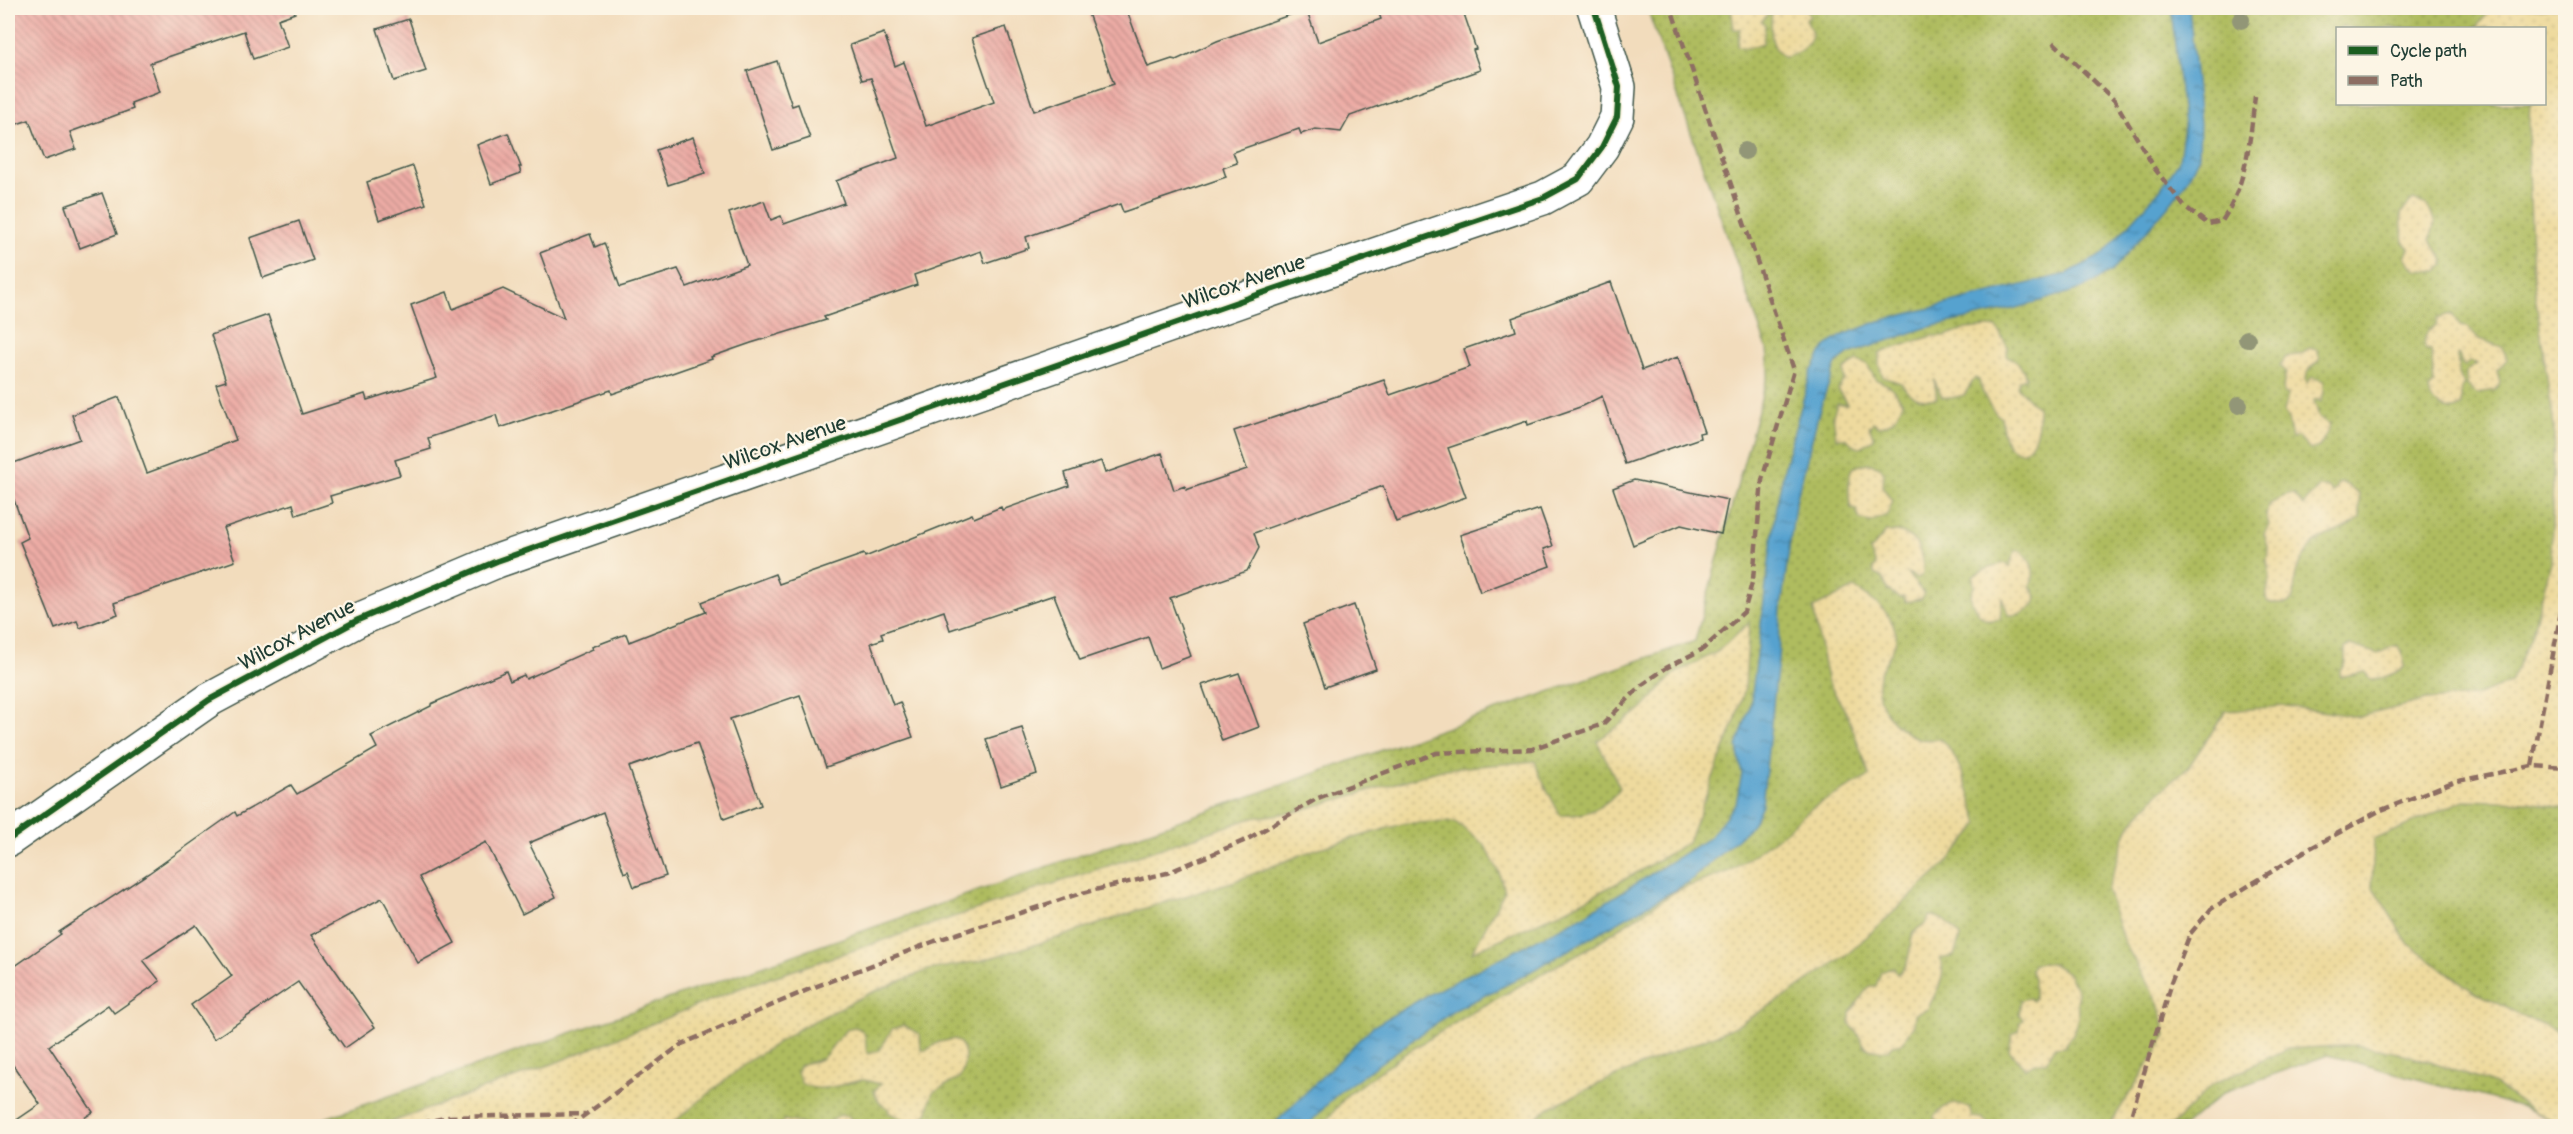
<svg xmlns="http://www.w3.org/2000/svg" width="2573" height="1134" viewBox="0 0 2573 1134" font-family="Pangolin,sans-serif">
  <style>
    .grass { fill: url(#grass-dots); stroke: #677c4a; stroke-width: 1.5; fill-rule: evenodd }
    .sand { fill: url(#sand-dots); stroke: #868c69; stroke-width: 1.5 }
    .water { fill: url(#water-ripples); stroke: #3a7082; stroke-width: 1.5 }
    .building { fill: url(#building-back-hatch) }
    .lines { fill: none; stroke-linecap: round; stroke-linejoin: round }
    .minor-casing { stroke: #3f5548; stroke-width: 36 }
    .minor { stroke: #fff; stroke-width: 33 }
    .quiet { stroke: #8d6e63; stroke-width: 4.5; stroke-dasharray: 9 4.5; stroke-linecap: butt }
    .cycleway-casing { stroke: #fcf5e5; stroke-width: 10 }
    .cycleway { stroke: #1b5e20; stroke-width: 6 }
    .tree { fill: #929677 }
    .labels { text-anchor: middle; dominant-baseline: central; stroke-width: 4.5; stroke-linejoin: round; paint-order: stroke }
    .street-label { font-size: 21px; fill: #1f3d34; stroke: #fcf5e5 }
  </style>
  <defs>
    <pattern id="grass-dots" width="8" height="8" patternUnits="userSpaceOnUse" patternTransform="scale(1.5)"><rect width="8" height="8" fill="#afbc5f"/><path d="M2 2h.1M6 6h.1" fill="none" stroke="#8e9a4f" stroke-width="1.8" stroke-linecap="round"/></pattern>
    <pattern id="sand-dots" width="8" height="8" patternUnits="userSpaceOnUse" patternTransform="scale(1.5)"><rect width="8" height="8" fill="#eeda9e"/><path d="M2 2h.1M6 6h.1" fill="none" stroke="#ccbc89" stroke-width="1.8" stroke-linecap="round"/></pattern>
    <pattern id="water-ripples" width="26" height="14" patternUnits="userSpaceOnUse" patternTransform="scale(1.5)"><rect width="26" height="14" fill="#56a2cf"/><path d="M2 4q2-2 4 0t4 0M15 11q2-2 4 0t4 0" fill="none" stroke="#4785a9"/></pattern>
    <pattern id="building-back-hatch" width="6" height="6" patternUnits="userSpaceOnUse" patternTransform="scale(1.5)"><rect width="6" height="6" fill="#edaca5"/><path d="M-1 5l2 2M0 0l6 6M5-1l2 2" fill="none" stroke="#bf8d87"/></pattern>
  </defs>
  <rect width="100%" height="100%" fill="#fcf5e5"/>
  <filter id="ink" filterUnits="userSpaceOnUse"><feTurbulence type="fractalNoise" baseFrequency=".0167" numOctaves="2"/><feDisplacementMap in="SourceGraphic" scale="12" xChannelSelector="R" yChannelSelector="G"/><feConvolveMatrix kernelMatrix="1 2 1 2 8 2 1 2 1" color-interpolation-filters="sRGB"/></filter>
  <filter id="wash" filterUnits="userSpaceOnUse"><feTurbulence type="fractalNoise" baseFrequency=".008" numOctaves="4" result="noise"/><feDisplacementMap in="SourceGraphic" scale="24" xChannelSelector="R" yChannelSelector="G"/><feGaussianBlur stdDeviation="1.35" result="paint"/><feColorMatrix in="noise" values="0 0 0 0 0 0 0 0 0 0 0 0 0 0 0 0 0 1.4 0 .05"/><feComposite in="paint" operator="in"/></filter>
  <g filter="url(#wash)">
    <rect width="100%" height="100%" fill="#f2dcbc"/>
    <!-- grass -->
    <path class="grass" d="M1647 8H2565V1125L2522 1107 2328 1055 2224 1092 2184 1126H303L1695 641 1769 370 1767 349ZM2338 28H2544V104H2338Z"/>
    <!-- sand -->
    <g class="sand">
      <path d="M1731 8H1768L1769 12 1762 21 1765 25 1763 43 1748 48 1737 46 1740 29H1734Z"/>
      <path d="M1771 8H1806L1810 17 1806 19C1807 24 1811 28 1812 33 1812 45 1794 57 1783 57 1766 42 1773 27 1771 8Z"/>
      <path d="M2484 8H2565V808L2527 802 2464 800 2374 840 2372 886 2408 943 2474 992 2565 1036V1126L2536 1113 2495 1085 2413 1056 2357 1045 2286 1049 2213 1084 2171 1126H2109L2166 1036 2160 1006 2123 940 2107 890 2128 828 2156 795 2189 766 2226 711 2286 706 2359 717 2426 700 2475 696 2510 683 2531 636 2551 563 2554 427 2533 279 2528 141 2530 104H2544V28H2476L2485 16Z"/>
      <path d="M2413 200 2427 205 2435 222 2430 240 2443 258 2444 265 2438 271 2416 270 2405 258 2409 248 2403 242 2401 213Z"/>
      <path d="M2452 314 2460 326 2468 327 2479 339 2502 347 2507 359 2497 371 2500 383 2496 390 2476 393 2467 385V371L2477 364 2470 361 2465 366 2462 364 2459 354 2457 355 2459 374 2464 385 2461 389V406C2446 415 2431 405 2429 390L2434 383 2431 350 2425 349C2423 336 2426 331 2437 325L2438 319Z"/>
      <path d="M1989 327 1997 328 2008 348 2007 355C2016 362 2023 365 2026 378L2020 380 2017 387 2037 408C2040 422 2037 446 2021 452 2002 448 2004 433 2001 417 1991 412 1981 391 1979 380L1975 378 1964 395 1952 398 1942 397 1934 379 1937 398C1921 401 1910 398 1901 383L1883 377 1879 365V354L1885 351 1932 336H1944L1966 329Z"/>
      <path d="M2309 348 2317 350 2320 359C2313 366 2303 373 2307 383L2312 377 2324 381V392L2321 402 2315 399 2314 400 2319 417 2330 424C2329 431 2322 441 2319 447L2310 450 2298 437 2292 439 2288 419 2283 411 2288 395 2284 393 2283 387 2286 372 2280 365 2286 357 2302 354Z"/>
      <path d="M1857 361 1867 364 1875 379 1890 386 1903 402C1899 414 1892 426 1878 426L1873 422 1871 427 1869 425 1874 439 1860 447H1855L1846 438H1836L1833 415 1837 404H1847L1838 390 1844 379V369Z"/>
      <path d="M1867 463 1878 466 1884 472 1883 488 1893 501 1887 515 1871 522 1860 520 1856 509 1851 508C1848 500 1848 476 1852 468Z"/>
      <path d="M2342 482 2359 493 2360 518C2349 531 2319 533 2309 549 2305 556 2297 567 2296 574 2292 595 2300 610 2268 602L2266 598 2270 575 2267 562 2268 547 2264 534 2269 525 2266 515 2268 505 2288 494H2294L2303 506C2307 497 2314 495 2319 487H2327L2333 492 2338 483Z"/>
      <path d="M1886 532C1908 530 1919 540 1922 560 1923 566 1924 568 1923 574L1918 578 1907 573 1924 594 1921 599 1905 602 1903 597 1899 598 1887 589 1883 578 1874 574 1873 569 1876 565 1870 551Z"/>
      <path d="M2018 550C2032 557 2037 573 2030 586 2045 603 2026 616 2009 615L2002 598 2000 619C1982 624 1975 612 1970 596L1974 587 1973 577C1977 572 1999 564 2006 563L2009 567 2014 553Z"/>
      <path d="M1854 588C1872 600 1888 608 1895 630 1901 646 1883 660 1879 676 1873 703 1893 729 1918 738 1924 741 1933 739 1941 739 1963 762 1969 795 1979 824L1945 865 1850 952 1788 995 1736 1026 1614 1077 1548 1108 1525 1126H1322L1348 1094 1406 1053 1478 1009 1592 946 1676 891 1732 870 1778 837 1813 807 1870 776 1848 716 1827 680 1813 608Z"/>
      <path d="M1749 623 1745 688 1735 721 1688 842 1633 875 1567 909 1472 952 1504 892 1499 872 1484 844 1455 822 1406 823 1316 849 1235 881 1136 911 1070 934 980 961 928 970 868 994 802 1027 750 1060 669 1126H381L555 1063 743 987 1252 818 1294 812 1445 769 1535 761 1539 774 1560 815C1584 817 1606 808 1620 788L1597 741 1642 709 1674 674 1717 652Z"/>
      <path d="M2350 645 2378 654 2393 646H2398L2402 651 2405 666C2402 671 2377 681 2370 680L2365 672 2340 677V671L2345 663V647Z"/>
      <path d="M1929 916C1943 916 1953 926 1960 937L1954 956 1940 959C1948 979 1935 991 1928 1009L1915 1014 1914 1025 1902 1043 1892 1045 1888 1050C1858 1054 1866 1040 1850 1024V1013C1859 1003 1859 997 1870 986H1876L1881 972 1894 967 1897 974C1919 961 1900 933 1926 924Z"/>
      <path d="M2041 963 2053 964 2068 973 2077 991 2078 1017 2073 1034 2064 1046 2055 1047 2046 1062H2037L2025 1068 2009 1050 2012 1034 2019 1031 2020 1022 2023 1020 2019 1014 2021 1000 2029 998 2032 1001 2034 998V978L2030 969 2034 964Z"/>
      <path d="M903 1025 920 1034 921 1050H927L939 1042 955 1039C970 1048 965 1065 960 1078L933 1092C925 1108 936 1112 913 1123L889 1113 888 1108C879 1104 877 1100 874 1091L881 1084C874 1084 868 1079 862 1080 844 1083 819 1095 801 1083L797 1072 799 1066C806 1061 814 1063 821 1059 831 1055 846 1013 863 1032 868 1038 864 1047 868 1054L880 1050 892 1029Z"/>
      <path d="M1954 1104 1969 1107 1972 1117 1982 1118 1993 1126H1942L1934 1117 1944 1107Z"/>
      <path d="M840 1115 850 1117 853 1126H826Z"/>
      <path d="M784 1120 813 1126 816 1124 821 1126H766L769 1123 782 1124Z"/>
    </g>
    <!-- water -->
    <path class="water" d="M2171 8H2189L2200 123 2199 156 2187 181 2170 204 2112 271 2084 288 2017 308 1925 328 1849 354 1836 364 1820 408 1795 505 1781 608 1778 660 1762 805 1752 825 1689 882 1512 982 1455 1010 1339 1092 1307 1126H1272L1372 1027 1426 996 1585 915 1709 838 1736 803 1742 774 1737 747 1751 702 1776 507 1787 456 1811 372 1825 347 1843 335 1879 321 2066 274 2102 255 2160 190 2179 161 2184 126Z"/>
    <g id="blocks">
      <!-- building -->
      <g class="building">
        <path d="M8 8H294L295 13 278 19 288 47 253 59 244 31 150 63 160 92 131 103 133 109 70 132 76 149 44 160 29 120 8 127Z"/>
        <path d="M1086 8H1126L1148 67 1172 59 1176 60 1217 41 1306 9 1318 42 1381 19 1377 8H1462L1476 49 1473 50 1480 70 1350 116 1341 132 1315 129 1301 134 1299 129 1233 152 1237 163 1223 168 1226 177 1123 212 1120 204 1026 237 1029 248 985 263 981 251 914 275 917 285 824 317 826 320 751 343 711 357 712 359 612 394 611 390 500 428 496 415 428 438 431 449 395 460 400 475 330 496 332 503 296 515 293 504 223 528 235 561 114 603 118 614 80 628 77 621 55 629 20 542 28 538 8 484V465L80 439 72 415 119 397 147 473 236 440 216 384 226 381 211 335 268 315 302 414 365 394 367 400 437 378 411 305 447 292 453 309 503 289 564 318 540 253 590 234 595 247 604 243 620 287 678 269 687 287 747 265 729 213 764 201 771 220 781 216 784 224 844 203 836 181 898 158 871 78 862 80 850 45 884 33 895 66 904 62 926 126 994 102 972 38 1006 27 1034 111 1114 84Z"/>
        <path d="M409 19 426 71 394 81 377 29Z"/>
        <path d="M777 61 792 106 798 104 810 138 773 150 747 71Z"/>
        <path d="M508 133 521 167H519L521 173 491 184 477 145Z"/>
        <path d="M693 137 705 173 668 185 656 150Z"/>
        <path d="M413 166 426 204 379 220 367 182Z"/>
        <path d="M102 193 117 234 80 248 65 206Z"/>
        <path d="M299 221 313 260 263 278 250 238Z"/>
        <path d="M1611 282 1642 370 1678 357 1704 432 1699 433 1700 438 1625 464 1602 396 1580 407 1528 425 1527 421 1448 448 1466 497 1396 522 1383 486 1254 533 1259 548 1247 571 1170 598 1191 656 1159 668 1148 637 1080 660 1054 595 950 630 944 611 881 633 883 639 871 643 893 705 900 702 913 737 826 767 800 695 730 719 761 805 724 819 697 743 629 767 666 876 634 887 628 871 624 873 603 812 529 843 556 897 522 914 486 842 419 877 455 943 418 963 382 898 311 935 375 1027 345 1048 298 982 214 1039 191 1005 232 976 196 925 143 960 160 981 114 1013 108 1005 49 1046 93 1112 72 1126H8L40 1104 8 1058V975L13 972 11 969 61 934 59 932 149 873 235 812 237 816 291 785 297 794 377 748 371 736 431 706V704L506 671 510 681 524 675 526 679 593 649 592 647 626 634 629 642 706 612 702 602 775 574 779 584 864 554 865 557 972 514 974 518 1001 507 1002 510 1069 486 1065 473 1101 461 1105 473 1162 453 1174 490 1185 486 1186 490 1247 469 1234 431 1384 380 1390 395 1470 367 1464 349 1516 331 1512 318Z"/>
        <path d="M1634 480 1728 500 1721 534 1681 525 1633 545 1613 488Z"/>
        <path d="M1540 509 1553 546 1544 549 1550 566 1480 592 1460 535Z"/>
        <path d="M1354 605 1376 669 1325 687 1303 624Z"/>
        <path d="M1239 673 1259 727 1222 741 1202 685Z"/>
        <path d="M1022 728 1037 774 1001 786 986 739Z"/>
      </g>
    </g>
  </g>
  <g filter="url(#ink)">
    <use href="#blocks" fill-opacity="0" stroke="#3f5548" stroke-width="1.5"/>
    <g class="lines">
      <defs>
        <path id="minor" d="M8 840 209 700 358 620 497 561 1274 289 1543 198 1578 179 1602 147 1617 117 1619 87 1594 8"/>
      </defs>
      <!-- minor casing -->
      <use href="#minor" class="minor-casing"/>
      <!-- minor -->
      <use href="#minor" class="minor"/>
      <!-- quiet -->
      <g class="quiet">
        <path d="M2053 42 2115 101 2155 169 2184 206 2208 224 2222 221C2247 184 2250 139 2255 96"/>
        <path d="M2532 766 2566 585"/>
        <path d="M408 1126 449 1117 585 1114"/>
        <path d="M570 1126 682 1044 812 988 935 941 1078 894 1167 873 1246 840 1318 798 1436 753 1532 749 1603 724 1642 685 1666 668 1703 649 1744 612 1753 579 1762 480 1794 370 1671 8"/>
        <path d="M2128 1126 2171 983 2190 934 2211 909 2305 851 2379 811 2453 782 2532 766 2566 768"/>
      </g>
      <defs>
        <path id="cycleway" d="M8 840 209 700 358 620 497 561 1274 289 1543 198 1578 179 1602 147 1617 117 1619 87 1594 8"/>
      </defs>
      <!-- cycleway casing -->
      <use href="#cycleway" class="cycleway-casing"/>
      <!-- cycleway -->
      <use href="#cycleway" class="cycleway"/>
    </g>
    <!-- trees -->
    <g class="tree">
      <circle cx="2241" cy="20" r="9"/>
      <circle cx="1745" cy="151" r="9"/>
      <circle cx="2247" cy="339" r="9"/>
      <circle cx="2239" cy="405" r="9"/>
    </g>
  </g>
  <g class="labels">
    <!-- street labels -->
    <g class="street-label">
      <text transform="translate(1244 282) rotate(-19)">Wilcox Avenue</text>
      <text transform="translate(785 443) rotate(-19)">Wilcox Avenue</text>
      <text transform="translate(297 635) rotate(-28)">Wilcox Avenue</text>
    </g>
  </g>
  <!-- margin -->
  <rect width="2573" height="1134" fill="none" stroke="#fcf5e5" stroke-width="30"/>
  <!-- legend -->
  <rect x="2336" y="27" width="210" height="78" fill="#fcf5e5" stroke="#a4ab9e" stroke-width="1.5"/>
  <rect x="2348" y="46" width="30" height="9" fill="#1b5e20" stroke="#a4ab9e" stroke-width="1.5"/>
  <text x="2390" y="57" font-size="18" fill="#1f3d34">Cycle path</text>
  <rect x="2348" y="76" width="30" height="9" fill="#8d6e63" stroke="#a4ab9e" stroke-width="1.5"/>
  <text x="2390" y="87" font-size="18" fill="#1f3d34">Path</text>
</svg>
